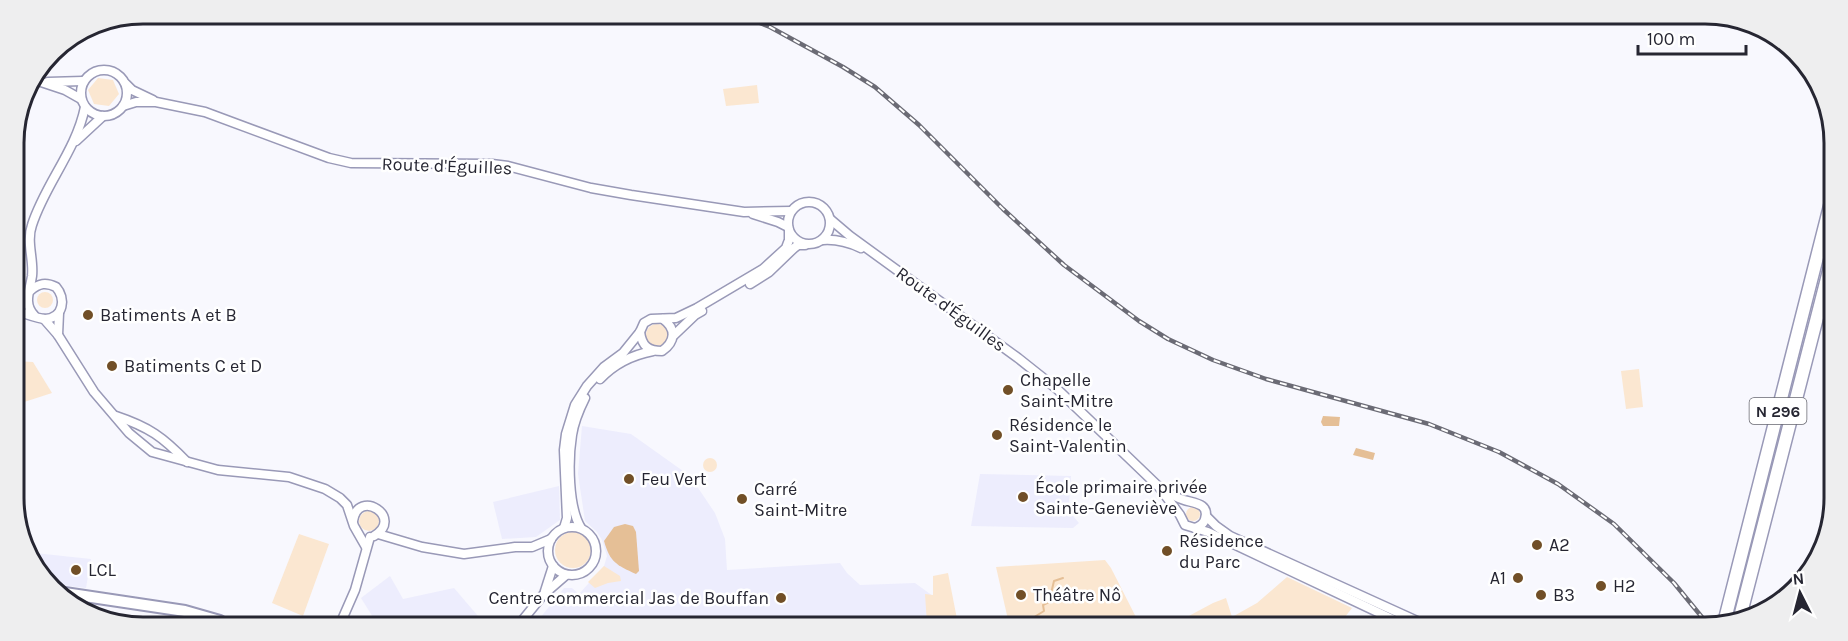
<svg xmlns="http://www.w3.org/2000/svg" width="1848" height="641" viewBox="0 0 1848 641" font-family="Karla,sans-serif">
  <style>
    .built { fill: #ededfd }
    .green { fill: #fbe7d1 }
    .water { fill: #e5bf96 }
    .lines { fill: none; stroke-linecap: round; stroke-linejoin: round }
    .stream { stroke: #e5bf96; stroke-width: 2 }
    .minor-casing { stroke: #9999b7; stroke-width: 11 }
    .major-casing { stroke: #9999b7; stroke-width: 14 }
    .highway-casing { stroke: #9999b7; stroke-width: 15 }
    .minor { stroke: #fff; stroke-width: 8 }
    .major { stroke: #fff; stroke-width: 10 }
    .highway { stroke: #fff; stroke-width: 12 }
    .rail-casing { stroke: #6b6b75; stroke-width: 4.5 }
    .rail { stroke: #fff; stroke-width: 2; stroke-dasharray: 7; stroke-linecap: butt }
    .poi-dot { fill: #714f27; stroke: #fff; stroke-width: 2 }
    .labels { text-anchor: middle; dominant-baseline: central; stroke-width: 5; stroke-linejoin: round; paint-order: stroke }
    .shield { fill: #fff; stroke: #676770; stroke-width: 1.5 }
    .shield-label { font-size: 16px; font-weight: bold; fill: #262632 }
    .street-label { font-size: 18px; fill: #262632; stroke: #fff }
    .poi-label { font-size: 18px; fill: #262632; stroke: #fff; text-anchor: start }
    .rim { fill: none; stroke: #262632; stroke-width: 3 }
  </style>
  <rect width="100%" height="100%" fill="#f8f8fe"/>
  <!-- built -->
  <g class="built">
    <path d="M582 426 631 434 690 476 715 513 725 539 727 570 840 563 847 573 860 585 915 583 933 596 938 624 536 623 564 588H572L579 594 604 566 607 556 602 540 597 532 585 521 578 474Z"/>
    <path d="M980 474 1071 476 1069 503 1073 516 1079 523 1073 528 971 526Z"/>
    <path d="M559 486 560 520 536 537 502 539 493 502Z"/>
    <path d="M35 553 91 559 86 588 45 583 33 559Z"/>
    <path d="M390 576 403 599 454 588 483 622H376L361 598Z"/>
  </g>
  <!-- green -->
  <g class="green">
    <path d="M98 78 113 80 119 94 109 106 94 104 88 90Z"/>
    <path d="M757 85 759 103 726 106 723 89Z"/>
    <circle cx="45" cy="300" r="8"/>
    <circle cx="657" cy="335" r="11"/>
    <path d="M15 361 33 362 52 393 15 405Z"/>
    <path d="M1639 369 1643 407 1626 409 1621 371Z"/>
    <circle cx="710" cy="465" r="7"/>
    <circle cx="1193" cy="514" r="7"/>
    <circle cx="369" cy="521" r="10"/>
    <circle cx="573" cy="550" r="18"/>
    <path d="M299 534 329 544 303 616 272 603Z"/>
    <path d="M1105 560 1111 568 1140 625 1009 624 996 567Z"/>
    <path d="M604 566 620 576 621 581 608 583 595 588 588 582Z"/>
    <path d="M948 573 958 624H927L925 594 933 595V576Z"/>
    <path d="M1287 577 1352 608 1338 626 1172 625 1213 603 1226 598 1232 617 1257 603Z"/>
  </g>
  <!-- water -->
  <g class="water">
    <path d="M1323 416 1340 417 1339 426H1323L1321 422Z"/>
    <path d="M1356 448 1375 453 1373 460 1353 455Z"/>
    <path d="M625 524 633 526 636 532 639 571 636 574C616 565 610 562 604 541L614 527Z"/>
  </g>
  <g class="lines">
    <!-- stream -->
    <path class="stream" d="M1031 619 1044 611 1043 605 1049 602 1054 581 1063 578"/>
    <defs>
      <g id="minor">
        <circle cx="104" cy="93" r="23"/>
        <path d="M32 79 65 90 81 99"/>
        <path d="M48 82 83 81"/>
        <path d="M126 84 132 90 153 100"/>
        <path d="M123 106 136 102H156L205 112 329 158 351 163 492 164 508 166 591 188 631 195 744 212 791 211"/>
        <path d="M76 141 103 116"/>
        <circle cx="809" cy="223" r="21"/>
        <path d="M753 214 778 222 788 227"/>
        <path d="M830 219 850 236 1018 358 1057 389 1159 487 1180 515 1185 525 1208 532 1407 626"/>
        <path d="M823 240C837 239 848 242 861 248"/>
        <path d="M750 284 769 272 794 248 798 245H805"/>
        <path d="M16 311C24 313 38 319 45 319 64 318 66 298 56 287 46 282 39 283 30 291"/>
        <path d="M34 315C23 304 30 290 32 276 34 259 26 242 32 225 45 184 76 151 85 107"/>
        <path d="M44 319 58 335 94 392 129 433 152 452 218 470 289 477 325 489 340 498 347 505 354 526 366 547"/>
        <path d="M640 332C642 346 648 351 662 351 675 342 677 329 663 319"/>
        <path d="M58 335 59 313"/>
        <path d="M673 336 695 315 702 311"/>
        <path d="M600 379C615 363 632 355 653 351"/>
        <path d="M116 416C149 427 163 437 187 462"/>
        <path d="M1166 491C1172 495 1177 498 1184 500 1193 503 1210 503 1205 519 1204 524 1200 526 1195 528"/>
        <path d="M1206 516 1216 526 1230 536 1428 626"/>
        <path d="M353 521C358 487 405 518 374 536"/>
        <circle cx="572" cy="551" r="24"/>
        <path d="M564 528 567 518 564 450 566 434 575 405 587 386 604 367 623 353 640 332 644 323 651 319 676 318 697 308 763 269 786 248 789 240V231"/>
        <path d="M581 528C568 507 568 460 572 435 574 422 579 410 585 398"/>
        <path d="M378 534 422 547 464 554 515 547H532L551 539"/>
        <path d="M545 591 553 566"/>
        <path d="M341 622 355 590 370 537"/>
        <path d="M521 622 543 595 566 575"/>
      </g>
      <path id="major" d="M58 592 185 611 220 621"/>
      <g id="highway">
        <path d="M1740 617 1832 259"/>
        <path d="M1724 623 1832 198"/>
      </g>
    </defs>
    <!-- minor casing -->
    <use href="#minor" class="minor-casing"/>
    <!-- major casing -->
    <use href="#major" class="major-casing"/>
    <!-- highway casing -->
    <use href="#highway" class="highway-casing"/>
    <!-- minor -->
    <use href="#minor" class="minor"/>
    <!-- major -->
    <use href="#major" class="major"/>
    <!-- highway -->
    <use href="#highway" class="highway"/>
    <defs>
      <path id="rail" d="M743 16 770 27 843 67 875 87 919 125 1003 209 1064 265 1139 321 1168 339 1213 360 1266 379 1429 424 1499 452 1558 484 1614 524 1674 583 1710 627"/>
    </defs>
    <!-- rail casing -->
    <use href="#rail" class="rail-casing"/>
    <!-- rail -->
    <use href="#rail" class="rail"/>
  </g>
  <!-- markers -->
  <g class="poi-dot">
    <circle cx="88" cy="315" r="6"/>
    <circle cx="112" cy="366" r="6"/>
    <circle cx="1008" cy="390" r="6"/>
    <circle cx="997" cy="435" r="6"/>
    <circle cx="629" cy="479" r="6"/>
    <circle cx="1023" cy="497" r="6"/>
    <circle cx="742" cy="499" r="6"/>
    <circle cx="1537" cy="545" r="6"/>
    <circle cx="1167" cy="551" r="6"/>
    <circle cx="76" cy="570" r="6"/>
    <circle cx="1518" cy="578" r="6"/>
    <circle cx="1601" cy="586" r="6"/>
    <circle cx="1021" cy="595" r="6"/>
    <circle cx="1541" cy="595" r="6"/>
    <circle cx="781" cy="598" r="6"/>
  </g>
  <g class="labels">
    <!-- shield labels -->
    <rect class="shield" x="1749.5" y="398" width="57" height="26" rx="4.5"/>
    <g class="shield-label">
      <text x="1778" y="411">N 296</text>
    </g>
    <!-- street labels -->
    <g class="street-label">
      <text transform="translate(447 166) rotate(2)">Route d'Éguilles</text>
      <text transform="translate(951 309) rotate(36)">Route d'Éguilles</text>
    </g>
    <!-- poi labels -->
    <g class="poi-label">
      <text x="100" y="315">Batiments A et B</text>
      <text x="124" y="366">Batiments C et D</text>
      <text x="1020" y="380">Chapelle<tspan x="1020" dy="21">Saint-Mitre</tspan></text>
      <text x="1009" y="425">Résidence le<tspan x="1009" dy="21">Saint-Valentin</tspan></text>
      <text x="641" y="479">Feu Vert</text>
      <text x="1035" y="487">École primaire privée<tspan x="1035" dy="21">Sainte-Geneviève</tspan></text>
      <text x="754" y="489">Carré<tspan x="754" dy="21">Saint-Mitre</tspan></text>
      <text x="1179" y="541">Résidence<tspan x="1179" dy="21">du Parc</tspan></text>
      <text x="1549" y="545">A2</text>
      <text x="88" y="570">LCL</text>
      <text x="1506" y="578" text-anchor="end">A1</text>
      <text x="1613" y="586">H2</text>
      <text x="1033" y="595">Théâtre Nô</text>
      <text x="1553" y="595">B3</text>
      <text x="769" y="598" text-anchor="end">Centre commercial Jas de Bouffan</text>
    </g>
  </g>
  <!-- crop -->
  <path d="M0 0H1848V641H0ZM143 24H1705A119 119 0 0 1 1824 143V498A119 119 0 0 1 1705 617H143A119 119 0 0 1 24 498V143A119 119 0 0 1 143 24Z" fill="#eeeeef" fill-rule="evenodd"/>
  <path class="rim" d="M143 24H1705A119 119 0 0 1 1824 143V498A119 119 0 0 1 1705 617H143A119 119 0 0 1 24 498V143A119 119 0 0 1 143 24Z"/>
  <!-- north arrow -->
  <g transform="translate(1800 593) rotate(354)" stroke="#ffffff" stroke-width="4.5" paint-order="stroke">
  <path d="M0-4.5L10 22L0 15L-10 22Z" fill="#262632"/>
  <text y="-9" font-size="16" font-weight="bold" text-anchor="middle" fill="#262632">N</text>
  </g>
  <!-- scale -->
  <path d="M1638 45v9h108v-9" fill="none" stroke="#262632" stroke-width="3"/>
  <text x="1647" y="45" font-size="18" fill="#262632" stroke="#ffffff" stroke-width="4.5" paint-order="stroke">100 m</text>
</svg>
